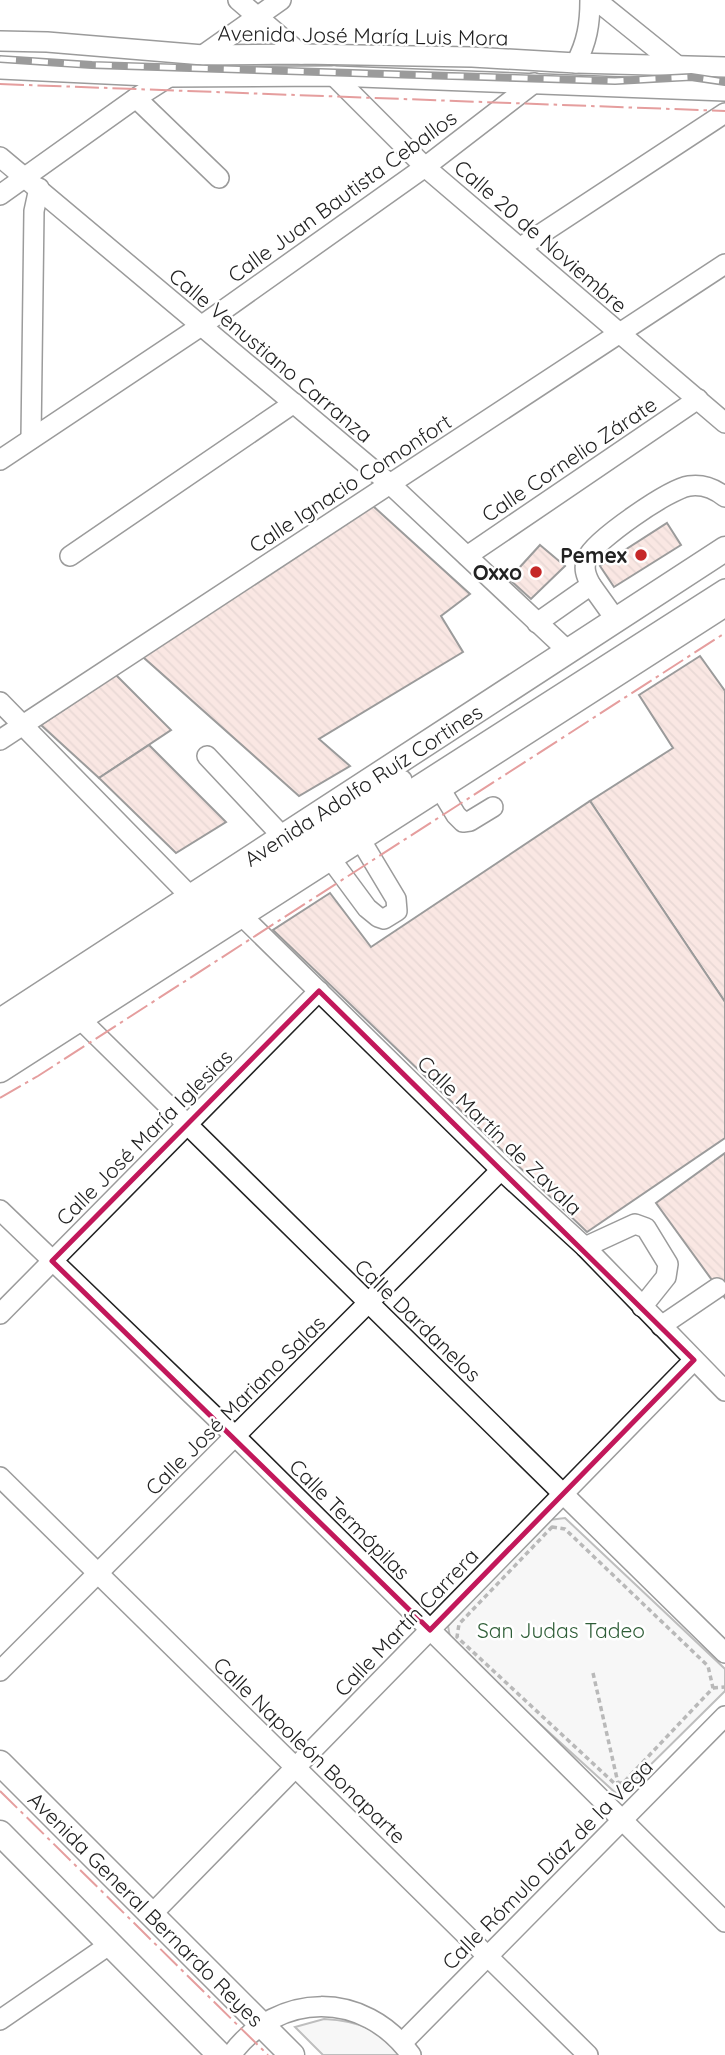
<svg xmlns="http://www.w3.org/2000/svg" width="725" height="2055" viewBox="0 0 725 2055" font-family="Quicksand,sans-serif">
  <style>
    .green { fill: #eee; stroke: #6f6f6f; stroke-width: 2 }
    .building { fill: url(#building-back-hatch); stroke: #222; stroke-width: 2 }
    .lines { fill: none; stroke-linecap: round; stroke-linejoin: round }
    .minor-casing { stroke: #222; stroke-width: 22 }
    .major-casing { stroke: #222; stroke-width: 27 }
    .path { stroke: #646464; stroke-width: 3.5; stroke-dasharray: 5 3.5; stroke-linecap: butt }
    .minor { stroke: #fff; stroke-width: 19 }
    .major { stroke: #fff; stroke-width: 24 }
    .rail-casing { stroke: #222; stroke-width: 8 }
    .rail { stroke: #fff; stroke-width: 5; stroke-dasharray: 16; stroke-linecap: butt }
    .power { stroke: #c62828; stroke-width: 2; stroke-dasharray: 24 5 3.5 5; stroke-linecap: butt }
    .marked { fill: none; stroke: #c2185b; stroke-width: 5; stroke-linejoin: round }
    .poi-dot { fill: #c62828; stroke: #fff; stroke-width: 2.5 }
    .labels { text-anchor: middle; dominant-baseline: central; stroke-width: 5; stroke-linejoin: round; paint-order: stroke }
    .street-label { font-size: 21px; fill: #222; stroke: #fff }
    .poi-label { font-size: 21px; font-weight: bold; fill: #222; stroke: #fff; text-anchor: end }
    .park-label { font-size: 21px; fill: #2f5e38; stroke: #fff }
  </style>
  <defs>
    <pattern id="building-back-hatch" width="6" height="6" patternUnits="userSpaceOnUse" patternTransform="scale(1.75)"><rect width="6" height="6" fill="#f3c9c0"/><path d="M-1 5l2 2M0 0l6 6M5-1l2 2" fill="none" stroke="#d0aca5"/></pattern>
  </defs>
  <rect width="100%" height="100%" fill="#fff"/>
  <!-- green -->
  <g class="green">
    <path d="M565 1518 725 1669V1691L619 1796 451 1643 448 1626 549 1520Z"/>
    <path d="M324 2019C363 2021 375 2030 403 2055H323L295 2027Z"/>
  </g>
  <!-- building -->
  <g class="building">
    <path d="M373 506 470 594 441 616 463 652 319 739 350 766 299 796 143 657Z"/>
    <path d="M667 523 681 545 614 587 600 566Z"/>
    <path d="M540 545 565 566 531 599 509 579Z"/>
    <path d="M700 656 725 691V1002L590 801 673 748 639 695Z"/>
    <path d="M116 675 171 730 99 778 41 725Z"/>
    <path d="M149 745 226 822 176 853 99 778Z"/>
    <path d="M590 801 725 1002V1138L587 1232 273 930 330 893 371 947Z"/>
    <path d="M725 1153V1298L656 1203Z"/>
  </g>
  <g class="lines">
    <defs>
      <g id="minor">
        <path d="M238 0 301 54"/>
        <path d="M596 0 679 67"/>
        <path d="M0 41 47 42 203 55 301 54 472 57 576 63 725 67"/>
        <path d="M203 55 281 0"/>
        <path d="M576 63C587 42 590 24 590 0"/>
        <path d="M0 69 169 77 334 76 725 91"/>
        <path d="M334 76 425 167 725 423"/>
        <path d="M136 98 219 178"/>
        <path d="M0 157 390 484 568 651"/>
        <path d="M0 195 136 98 169 77"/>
        <path d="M521 247 725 113"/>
        <path d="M31 439 34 211 39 188"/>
        <path d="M0 460 201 326 425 167 534 83"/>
        <path d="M70 556 294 403"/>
        <path d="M467 556 698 399"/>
        <path d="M591 585C586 576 583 568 587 558 595 540 669 489 689 486 702 484 715 489 725 497"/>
        <path d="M537 623 591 585 616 620"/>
        <path d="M0 702 191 897"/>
        <path d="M0 740 725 264"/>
        <path d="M207 756 283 837"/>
        <path d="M439 787 456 815 463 822 470 821 493 807"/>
        <path d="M330 858 367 908 378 917 384 919 397 911 396 899 360 839"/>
        <path d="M241 915 501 1170 585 1247 725 1391"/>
        <path d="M80 1019 725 1653"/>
        <path d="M0 1036 402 780"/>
        <path d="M0 1053 725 589"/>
        <path d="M0 1210 235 1436 725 1922"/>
        <path d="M585 1247 635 1224 646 1228 668 1264 666 1277 642 1307"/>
        <path d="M0 1314 319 991"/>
        <path d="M661 1326 717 1288"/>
        <path d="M0 1477 588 2055"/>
        <path d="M0 1671 501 1170"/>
        <path d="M151 1915 694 1360"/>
        <path d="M0 2020 109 1945"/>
        <path d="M402 2043 725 1716"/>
        <path d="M231 2055C278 1991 364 1990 411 2055"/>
      </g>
      <g id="major">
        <path d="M0 1021 725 549"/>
        <path d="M0 1070 725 604"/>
        <path d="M0 1763 292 2055"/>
        <path d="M0 1833 220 2055"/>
      </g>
    </defs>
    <!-- minor casing -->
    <use href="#minor" class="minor-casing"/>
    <!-- major casing -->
    <use href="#major" class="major-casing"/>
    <!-- path -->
    <g class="path">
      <path d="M552 1527 565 1529 708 1666 713 1688 623 1783H614L457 1637 459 1624Z"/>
      <path d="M593 1673 618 1783"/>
      <path d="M713 1688 725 1687"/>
    </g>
    <!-- minor -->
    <use href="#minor" class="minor"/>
    <!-- major -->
    <use href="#major" class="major"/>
    <defs>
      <path id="rail" d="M0 59 92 65 615 81 691 77 725 82"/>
    </defs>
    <!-- rail casing -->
    <use href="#rail" class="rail-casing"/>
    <!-- rail -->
    <use href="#rail" class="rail"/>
    <!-- power -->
    <g class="power">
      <path d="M0 84 725 111"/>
      <path d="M0 1098 38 1076 725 633"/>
      <path d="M0 1791 268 2055"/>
    </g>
  </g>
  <!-- marked area -->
  <path d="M0 0H725V2055H0ZM319 991 694 1360 430 1630 52 1261Z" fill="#fff" fill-opacity=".55" fill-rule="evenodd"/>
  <path class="marked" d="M319 991 694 1360 430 1630 52 1261Z"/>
  <!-- markers -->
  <g class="poi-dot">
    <circle cx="641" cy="555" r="7"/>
    <circle cx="536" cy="572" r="7"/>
  </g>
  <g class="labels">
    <!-- street labels -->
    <g class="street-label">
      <text transform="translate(363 35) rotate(1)">Avenida José María Luis Mora</text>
      <text transform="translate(342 196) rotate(-36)">Calle Juan Bautista Ceballos</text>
      <text transform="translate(541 236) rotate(41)">Calle 20 de Noviembre</text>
      <text transform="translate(271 355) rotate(40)">Calle Venustiano Carranza</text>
      <text transform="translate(569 459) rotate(-34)">Calle Cornelio Zárate</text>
      <text transform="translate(350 483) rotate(-33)">Calle Ignacio Comonfort</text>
      <text transform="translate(363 785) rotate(-33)">Avenida Adolfo Ruíz Cortines</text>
      <text transform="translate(500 1135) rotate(44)">Calle Martín de Zavala</text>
      <text transform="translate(144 1137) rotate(-45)">Calle José María Iglesias</text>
      <text transform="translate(418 1320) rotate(44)">Calle Dardanelos</text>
      <text transform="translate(235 1405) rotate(-45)">Calle José Mariano Salas</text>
      <text transform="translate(350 1519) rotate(45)">Calle Termópilas</text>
      <text transform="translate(406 1622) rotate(-46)">Calle Martín Carrera</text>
      <text transform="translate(310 1750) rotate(44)">Calle Napoleón Bonaparte</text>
      <text transform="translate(547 1864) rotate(-45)">Calle Rómulo Díaz de la Vega</text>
      <text transform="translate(146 1909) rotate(45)">Avenida General Bernardo Reyes</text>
    </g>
    <!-- poi labels -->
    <g class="poi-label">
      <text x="627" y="555">Pemex</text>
      <text x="522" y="572">Oxxo</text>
    </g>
    <!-- park labels -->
    <g class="park-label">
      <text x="561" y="1630">San Judas Tadeo</text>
    </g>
  </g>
</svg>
